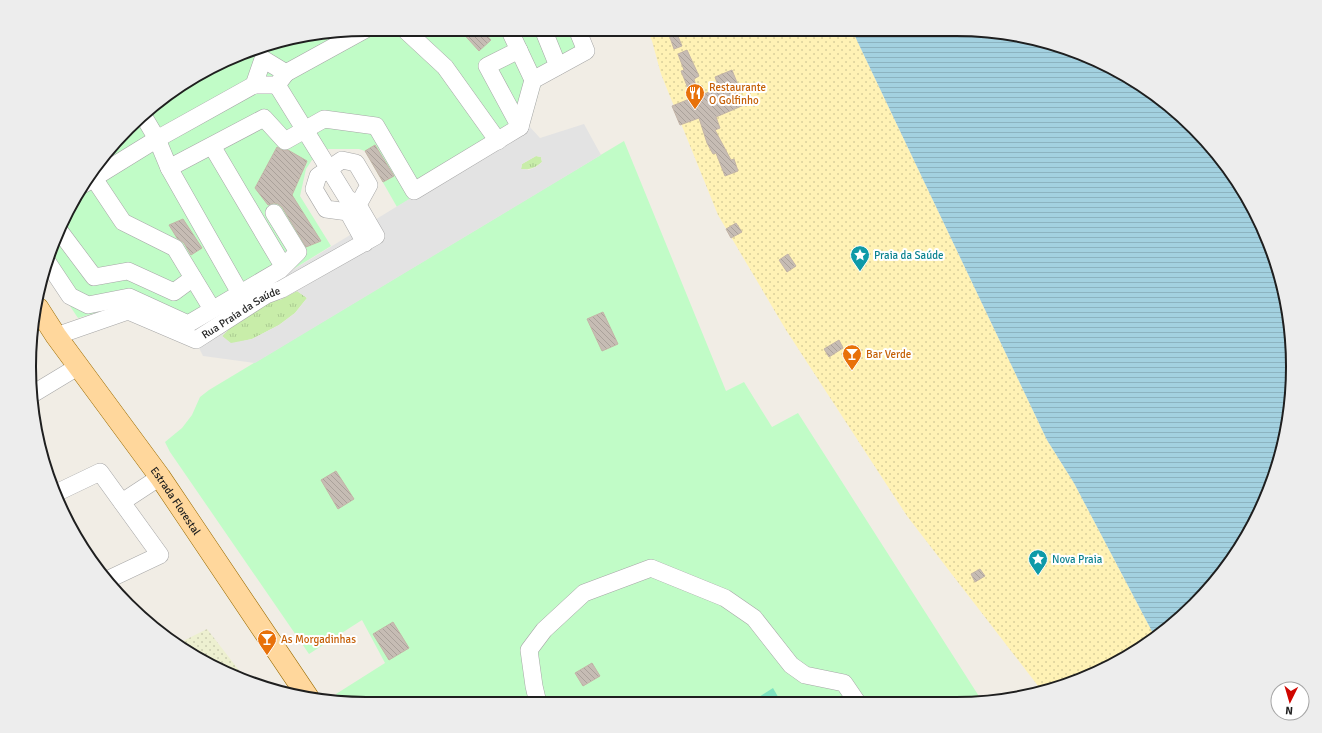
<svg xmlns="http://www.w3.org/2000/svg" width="1322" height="733" viewBox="0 0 1322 733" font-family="Signika,sans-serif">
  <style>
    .farmland { fill: url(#farmland-dots) }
    .grass { fill: url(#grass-tufts) }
    .sand { fill: url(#sand-dots) }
    .park { fill: #c1fcc7 }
    .pitch { fill: #7fe3c0 }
    .parking { fill: #e3e3e3; fill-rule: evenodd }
    .water { fill: url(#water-rules) }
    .building { fill: url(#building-back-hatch); stroke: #c3b4a7 }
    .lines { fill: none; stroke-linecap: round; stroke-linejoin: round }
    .minor-casing { stroke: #a6a6a6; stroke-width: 18 }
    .major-casing { stroke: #9b6c00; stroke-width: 22 }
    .minor { stroke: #fff; stroke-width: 17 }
    .major { stroke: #ffd79c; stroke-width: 21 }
    .labels { text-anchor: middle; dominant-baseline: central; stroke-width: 4; stroke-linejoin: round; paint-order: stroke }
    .food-label { font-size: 11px; fill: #c56008; stroke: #fff; text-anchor: start }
    .culture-label { font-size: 11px; fill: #0d838f; stroke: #fff; text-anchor: start }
    .street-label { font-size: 11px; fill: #1f1f1f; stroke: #fff }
    .rim { fill: none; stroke: #1f1f1f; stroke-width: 2 }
  </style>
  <defs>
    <pattern id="farmland-dots" width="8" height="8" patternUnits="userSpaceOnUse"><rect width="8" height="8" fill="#edf0d0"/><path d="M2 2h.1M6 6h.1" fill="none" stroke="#cbcdb2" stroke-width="1.8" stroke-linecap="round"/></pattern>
    <pattern id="grass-tufts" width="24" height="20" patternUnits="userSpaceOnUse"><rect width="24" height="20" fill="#c8eda9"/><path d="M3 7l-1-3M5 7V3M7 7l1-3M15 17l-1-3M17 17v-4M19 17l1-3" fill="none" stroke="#abcb91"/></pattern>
    <pattern id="sand-dots" width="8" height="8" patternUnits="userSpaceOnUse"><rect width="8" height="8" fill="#fff2b5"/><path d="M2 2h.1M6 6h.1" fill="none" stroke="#dacf9b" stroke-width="1.8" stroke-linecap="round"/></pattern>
    <pattern id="water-rules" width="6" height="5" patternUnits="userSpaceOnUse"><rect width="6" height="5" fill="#a3d1e0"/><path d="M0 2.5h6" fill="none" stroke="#8cb3c0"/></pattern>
    <pattern id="building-back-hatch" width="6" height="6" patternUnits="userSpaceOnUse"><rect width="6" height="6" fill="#c6bcb4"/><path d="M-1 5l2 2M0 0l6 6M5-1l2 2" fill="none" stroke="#aaa19a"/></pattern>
  </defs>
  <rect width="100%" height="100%" fill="#f1ede5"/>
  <!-- farmland -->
  <path class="farmland" d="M207 629 245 678 198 659 179 643Z"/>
  <!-- grass -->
  <g class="grass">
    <path d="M536 156 541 157 542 162C535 168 530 170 521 169L522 164Z"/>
    <path d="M297 291 307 298 295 313 279 325 252 339 231 344 222 336 242 316 271 300H280Z"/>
  </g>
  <!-- sand -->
  <path class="sand" d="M647 29 852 30 1047 440 1074 483 1155 637 1143 647 1064 686 1042 691 907 516 786 330 718 215 661 74 652 41Z"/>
  <!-- park -->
  <g class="park">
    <path d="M367 29H582L592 52 541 84 529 126 397 207 365 151 359 149H328L312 160 306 169 300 196 331 246 191 332 130 303 78 318 45 269 86 179 161 99 258 47Z"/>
    <path d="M624 141 726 391 744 382 772 427 798 413 982 701 342 703 336 694 385 663 362 620 309 654 170 452 165 442 182 428 192 415 200 397 209 390Z"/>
  </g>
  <!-- pitch -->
  <path class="pitch" d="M773 688 781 702H751Z"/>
  <!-- parking -->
  <path class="parking" d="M584 124 601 155 255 363 203 356 191 332 529 126 540 138ZM536 156 541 157 542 162 536 167 529 170 521 169 522 164ZM297 291 307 298 295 313 279 325 252 339 231 343 222 336 242 316 271 300H279Z"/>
  <!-- water -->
  <path class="water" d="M852 30H977L1043 41 1124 74 1178 113 1223 161 1258 217 1281 279 1292 344 1290 410 1275 475 1248 535 1209 589 1155 637 1074 483 1047 440Z"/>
  <!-- building -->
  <g class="building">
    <path d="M459 29H481L491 40 479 51Z"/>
    <path d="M667 29H675L682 46 674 49Z"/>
    <path d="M687 50 699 76 694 79 699 96 719 88 715 77 732 70 738 85 736 86 744 105 716 117 720 128 715 130 731 160 734 159 738 171 725 176 716 153 713 154 707 143 699 118 680 125 672 106 692 98 681 71 684 70 678 54Z"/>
    <path d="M375 145 394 176 383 182 365 151Z"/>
    <path d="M277 147 282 150H288L307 161 292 195 321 241 306 247 282 207 278 204 274 203 268 205 255 188Z"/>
    <path d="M183 219 202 248 191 255 184 243 177 238 169 225Z"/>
    <path d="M736 223 742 232 731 238 726 229Z"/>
    <path d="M788 254 796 266 787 272 779 260Z"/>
    <path d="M603 312 618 344 602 351 587 319Z"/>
    <path d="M839 340 843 348 829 357 824 349Z"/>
    <path d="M336 471 354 499 338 509 321 480Z"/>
    <path d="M980 569 985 576 975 582 971 574Z"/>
    <path d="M393 622 409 648 389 660 373 634Z"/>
    <path d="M592 663 600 676 583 686 575 673Z"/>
  </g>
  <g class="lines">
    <defs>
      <g id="minor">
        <path d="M404 29 445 67 498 141"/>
        <path d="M509 29 533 80"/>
        <path d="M543 29 558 66"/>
        <path d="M519 50 487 66 520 127"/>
        <path d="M263 59 286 73 277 85H254Z"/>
        <path d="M286 73 366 29"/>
        <path d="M277 85 347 198 358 205"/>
        <path d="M144 117 157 139 169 168"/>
        <path d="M212 146 283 266"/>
        <path d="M91 174 123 222 175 248 212 309"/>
        <path d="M84 184 157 139 254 85"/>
        <path d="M61 233 94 277 128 271 174 292 193 278"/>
        <path d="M48 263 70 296 88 305 129 297 188 324 280 270 298 252 274 213"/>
        <path d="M240 293 169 168 264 118 285 141 324 119 376 126 414 191 520 127 533 80 586 51 577 29"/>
        <path id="s1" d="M56 336 128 311 196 340 266 295 282 289 376 236 358 205 369 185 356 163 342 160 318 176 314 189 326 209 348 212 365 243"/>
        <path d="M31 395 79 366"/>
        <path d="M54 494 100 472 160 555 107 580"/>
        <path d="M122 502 160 477"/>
        <path d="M538 703 534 686 529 650 544 630 584 593 651 568 725 598 754 618 791 665 805 675 844 683 857 702"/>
      </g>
      <g id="major">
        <path id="s2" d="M38 308 56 336 160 477 308 697"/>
      </g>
    </defs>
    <!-- minor casing -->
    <use href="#minor" class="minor-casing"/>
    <!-- major casing -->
    <use href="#major" class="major-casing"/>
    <!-- minor -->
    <use href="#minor" class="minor"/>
    <!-- major -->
    <use href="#major" class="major"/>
  </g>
  <!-- icons -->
  <defs>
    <symbol id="restaurant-pin" viewBox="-11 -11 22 30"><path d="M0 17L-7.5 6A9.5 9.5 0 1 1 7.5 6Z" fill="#e8710a" stroke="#fff"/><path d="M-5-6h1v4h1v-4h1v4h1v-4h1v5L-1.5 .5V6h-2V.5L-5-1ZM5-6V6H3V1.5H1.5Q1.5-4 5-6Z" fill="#fff"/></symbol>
    <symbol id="sight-pin" viewBox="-11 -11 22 30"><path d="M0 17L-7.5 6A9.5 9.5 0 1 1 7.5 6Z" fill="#0f9aa8" stroke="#fff"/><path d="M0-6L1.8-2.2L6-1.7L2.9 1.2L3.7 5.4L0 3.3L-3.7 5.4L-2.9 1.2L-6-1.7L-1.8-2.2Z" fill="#fff"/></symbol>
    <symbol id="bar-pin" viewBox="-11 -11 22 30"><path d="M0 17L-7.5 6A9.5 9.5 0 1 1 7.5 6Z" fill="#e8710a" stroke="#fff"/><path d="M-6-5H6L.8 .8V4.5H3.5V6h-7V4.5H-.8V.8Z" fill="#fff"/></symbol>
  </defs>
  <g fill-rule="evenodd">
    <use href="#restaurant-pin" x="684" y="82" width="22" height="30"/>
    <use href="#sight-pin" x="849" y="244" width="22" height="30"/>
    <use href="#bar-pin" x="841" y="343" width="22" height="30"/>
    <use href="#sight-pin" x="1027" y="548" width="22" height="30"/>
    <use href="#bar-pin" x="256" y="628" width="22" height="30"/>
  </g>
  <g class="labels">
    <!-- food labels -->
    <g class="food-label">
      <text x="709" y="87">Restaurante<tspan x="709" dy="13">O Golfinho</tspan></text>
      <text x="866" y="354">Bar Verde</text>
      <text x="281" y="639">As Morgadinhas</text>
    </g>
    <!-- culture labels -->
    <g class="culture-label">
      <text x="874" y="255">Praia da Saúde</text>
      <text x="1052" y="559">Nova Praia</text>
    </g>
    <!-- street labels -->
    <g class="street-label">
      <text stroke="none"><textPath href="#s1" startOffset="203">Rua Praia da Saúde</textPath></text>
      <text stroke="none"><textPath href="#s2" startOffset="237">Estrada Florestal</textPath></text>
    </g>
  </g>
  <!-- crop -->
  <path d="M0 0H1322V733H0ZM366 36H956A330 330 0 0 1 1286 366V367A330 330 0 0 1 956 697H366A330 330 0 0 1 36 367V366A330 330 0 0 1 366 36Z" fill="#ededed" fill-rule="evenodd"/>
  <path class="rim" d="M366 36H956A330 330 0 0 1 1286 366V367A330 330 0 0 1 956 697H366A330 330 0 0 1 36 367V366A330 330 0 0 1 366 36Z"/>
  <!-- north arrow -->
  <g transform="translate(1290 701) rotate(185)"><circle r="19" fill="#ffffff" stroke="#a5a5a5"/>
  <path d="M0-3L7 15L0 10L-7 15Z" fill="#cf0600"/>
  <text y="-6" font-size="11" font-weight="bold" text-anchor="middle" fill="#1f1f1f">N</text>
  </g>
</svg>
